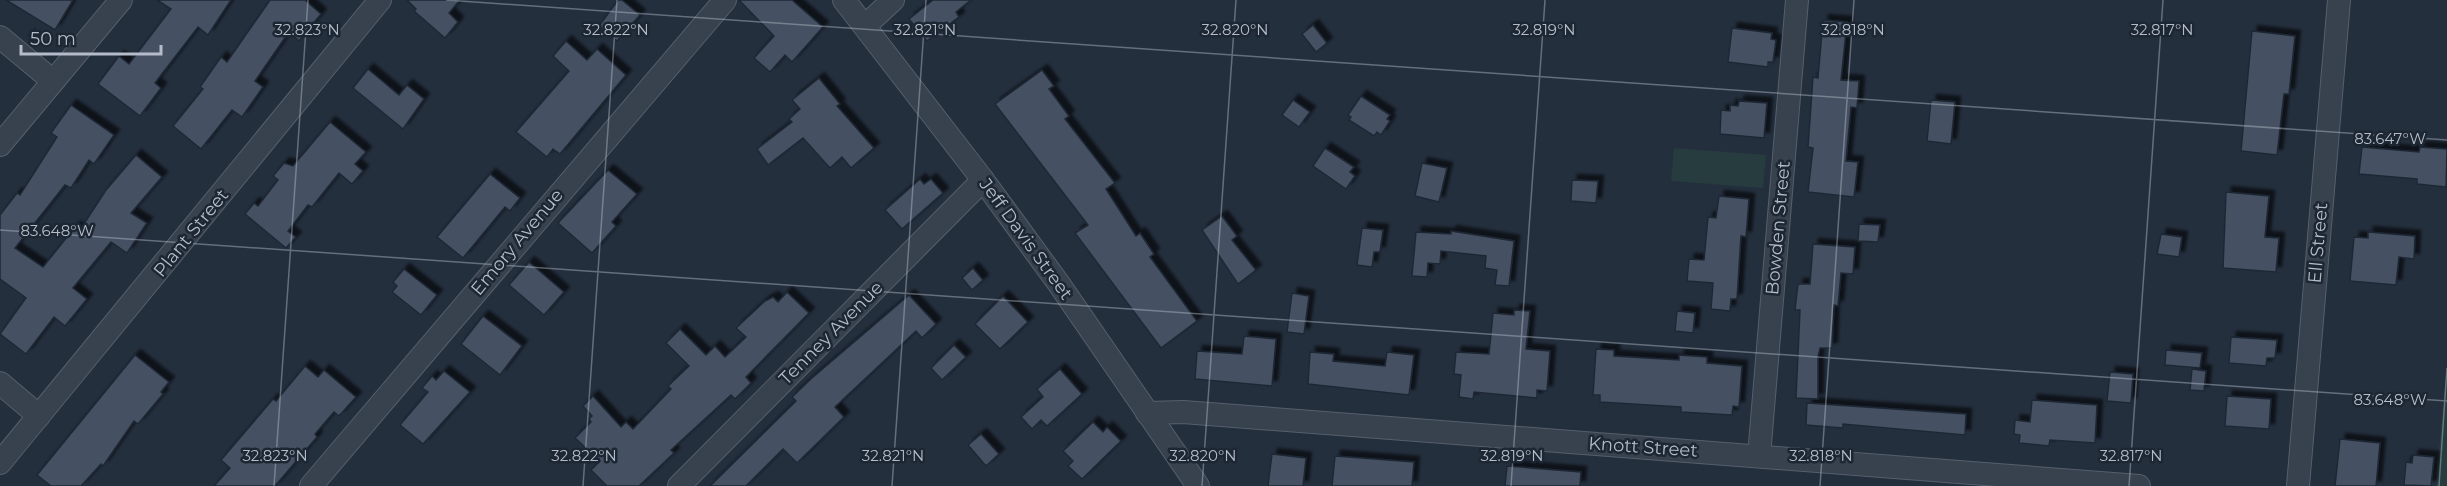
<svg xmlns="http://www.w3.org/2000/svg" width="2447" height="486" viewBox="0 0 2447 486" font-family="Montserrat,sans-serif">
  <style>
    .green { fill: #263c3f }
    .building { fill: #455162; stroke: #1f2835; stroke-width: 1.5; filter: url(#shadow) }
    .lines { fill: none; stroke-linecap: round; stroke-linejoin: round }
    .minor-casing { stroke: #565f6c; stroke-width: 24 }
    .minor { stroke: #38414e; stroke-width: 22 }
    .ticks { fill: none; stroke: #b4bcc9; stroke-width: 1.5; stroke-opacity: 0.45 }
    .labels { text-anchor: middle; dominant-baseline: central; stroke-width: 5; stroke-linejoin: round; paint-order: stroke }
    .street-label { font-size: 18px; fill: #b4bcc9; stroke: #1d2633 }
    .ticks-label { font-size: 15px; text-anchor: middle; fill: #b4bcc9; stroke: #1d2633; stroke-width: 5; stroke-linejoin: round; paint-order: stroke }
  </style>
  <defs>
    <filter id="shadow"><feDropShadow dx="5.5" dy="-5.5" stdDeviation="1.5" flood-color="#0009"/></filter>
  </defs>
  <rect width="100%" height="100%" fill="#242f3e"/>
  <!-- green -->
  <g class="green">
    <path d="M1674 148 1766 155 1763 188 1671 181Z"/>
    <path d="M2447 362V486H2436Z"/>
  </g>
  <!-- building -->
  <g class="building">
    <path d="M6 0H73L55 30Z"/>
    <path d="M157 0H231L208 35 198 27 155 83 161 88 140 116 98 84 119 56 129 64 171 9Z"/>
    <path d="M270 0H305L321 14 299 41 289 32 255 81 263 87 242 117 232 110 201 149 173 126 203 89 200 87 221 57 227 62Z"/>
    <path d="M407 0H460L449 13 458 22 445 38 414 11 416 9Z"/>
    <path d="M618 0H622L640 15 617 41 599 26Z"/>
    <path d="M739 0H792L823 27 792 62 785 55 770 72 754 58 774 36Z"/>
    <path d="M933 0H971L956 12 959 17 927 41 909 19Z"/>
    <path d="M1823 20 1847 22 1841 80 1859 81 1857 108 1851 107 1846 161 1858 162 1854 197 1808 192 1813 148 1808 147 1813 77 1818 78Z"/>
    <path d="M1313 25 1327 43 1316 52 1302 34Z"/>
    <path d="M1732 28 1772 33 1771 39 1776 40 1773 62H1768V67L1728 62Z"/>
    <path d="M2252 31 2295 36 2289 94H2284L2277 155 2241 151Z"/>
    <path d="M566 41 587 60 597 49 626 75 560 154 553 149 547 157 516 132 569 71 553 56Z"/>
    <path d="M368 69 399 95 407 85 424 99 403 129 353 88Z"/>
    <path d="M1042 70 1054 86 1049 89 1069 116 1065 119 1115 183 1106 189 1136 236 1140 233 1154 254 1150 257 1197 321 1161 348 1075 233 1088 225 995 104Z"/>
    <path d="M819 78 840 104 837 106 874 148 851 168 842 157 830 168 803 138 768 165 757 149 792 122 789 119 800 109 792 100Z"/>
    <path d="M1361 96 1390 115 1387 119 1390 121 1381 135 1377 132 1374 136 1349 120 1351 117 1348 115Z"/>
    <path d="M1293 100 1310 112 1299 127 1282 115Z"/>
    <path d="M1931 100 1955 102 1951 144 1927 141Z"/>
    <path d="M1739 101 1767 103 1764 138 1720 134 1721 110 1730 111V105L1738 106Z"/>
    <path d="M71 105 114 135 94 164 89 160 71 188 65 185 15 248 43 267 75 227 80 230 106 190 136 155 162 177 131 213 147 223 127 253 111 242 73 288 87 299 65 326 54 317 26 354 0 334 26 298 0 279V215L17 193 20 195 57 137 51 133Z"/>
    <path d="M330 122 366 152 355 164 363 171 352 184 339 173 312 207 308 205 288 231 296 237 286 248 245 214 254 203 258 206 278 180 273 176 284 163 293 166Z"/>
    <path d="M2362 147 2419 152 2420 147 2447 149 2446 187 2417 184V179L2359 174Z"/>
    <path d="M1325 148 1354 167 1350 172 1355 176 1346 189 1313 166Z"/>
    <path d="M1422 163 1447 168 1439 202 1415 196Z"/>
    <path d="M608 170 637 194 612 222 616 226 592 253 558 223Z"/>
    <path d="M490 174 520 198 510 211 505 207 463 258 437 237Z"/>
    <path d="M920 179 924 184 931 179 943 193 902 229 885 210Z"/>
    <path d="M1572 180 1598 181 1596 203 1571 201Z"/>
    <path d="M2226 192 2269 196 2265 237 2279 238 2276 272 2223 268Z"/>
    <path d="M1719 196 1749 199 1746 237 1741 236 1737 299H1731L1730 311 1711 309 1713 283 1687 281 1689 259 1704 260 1708 217 1716 218Z"/>
    <path d="M1222 216 1237 236 1232 240 1256 270 1238 284 1202 230Z"/>
    <path d="M1859 224 1880 225 1878 242 1858 241Z"/>
    <path d="M1362 228 1383 230 1380 252H1374L1372 267 1357 265Z"/>
    <path d="M1451 231 1514 241 1509 286 1495 285 1497 270 1485 268 1486 256 1441 251 1440 264 1428 263 1427 277 1412 276 1416 232 1451 234Z"/>
    <path d="M2368 232 2415 236 2414 259 2399 257 2396 285 2350 281 2354 237 2368 238Z"/>
    <path d="M2161 234 2182 237 2179 257 2157 254Z"/>
    <path d="M1813 244 1855 247 1853 274 1841 273 1838 306 1834 305 1832 348H1820L1818 357V399L1796 398 1800 310H1795L1798 284H1810Z"/>
    <path d="M529 262 564 292 544 315 509 285Z"/>
    <path d="M973 268 983 280 972 290 962 278Z"/>
    <path d="M404 269 437 295 421 315 392 292 397 286 393 282Z"/>
    <path d="M787 292 809 313 746 377 751 383 735 399 731 395 671 450 674 453 639 486H607L591 470 600 461 575 438 591 422 589 419 592 416 583 406 593 396 621 427 626 422 633 429 671 389 668 386 689 366 666 343 680 329 706 355 715 346 725 357 746 337 736 328 765 301 773 297 778 302Z"/>
    <path d="M1292 293 1309 296 1304 334 1287 332Z"/>
    <path d="M909 295 936 324 922 338 916 331 835 407 844 417 797 463 783 449 746 486H710L796 401 792 397 812 378Z"/>
    <path d="M1003 296 1028 322 1000 349 975 324Z"/>
    <path d="M1514 310 1530 311 1526 349 1550 351 1547 391 1537 390V398L1474 392 1473 399 1459 397 1461 375 1454 374 1456 352 1489 354 1493 313 1514 315Z"/>
    <path d="M1677 311 1695 313 1693 333 1675 331Z"/>
    <path d="M483 316 522 346 500 375 461 344Z"/>
    <path d="M1244 336 1276 339 1272 386 1195 379 1197 351 1242 354Z"/>
    <path d="M2231 337 2277 340 2275 358H2267L2266 366 2229 363Z"/>
    <path d="M954 345 966 357 942 380 931 368Z"/>
    <path d="M1596 349 1614 350V356L1679 360V355L1707 357V363L1742 366 1739 407 1733 406 1732 415 1681 412V407L1600 402V395H1593Z"/>
    <path d="M2166 350 2202 353 2200 368 2165 365Z"/>
    <path d="M1310 352 1334 354 1333 361 1385 366 1387 352 1414 355 1409 395 1308 384Z"/>
    <path d="M135 355 169 382 161 392 163 394 138 424 134 421 103 466 101 464 81 486H51L37 475Z"/>
    <path d="M305 366 318 377 324 370 356 397 339 416 334 412 315 434 317 437 275 486H214L230 468 221 460 273 399 276 401Z"/>
    <path d="M1060 369 1082 394 1047 426 1041 420 1032 429 1021 417 1043 397 1037 389Z"/>
    <path d="M2192 369 2206 371 2204 391 2190 390Z"/>
    <path d="M444 371 470 392 423 444 400 425 428 392 422 388 432 376 436 380Z"/>
    <path d="M2110 372 2133 374 2131 403 2107 401Z"/>
    <path d="M2227 396 2271 399 2269 429 2225 426Z"/>
    <path d="M2032 400 2097 405 2095 443 2050 440 2049 446 2019 443 2020 435 2014 434 2015 420 2030 422Z"/>
    <path d="M1807 403 1966 414 1965 435 1843 424V428L1806 425Z"/>
    <path d="M1093 422 1103 432 1107 427 1121 441 1082 479 1068 466 1073 461 1063 451Z"/>
    <path d="M981 434 999 454 986 466 968 445Z"/>
    <path d="M2340 439 2380 443 2376 486H2335Z"/>
    <path d="M1272 454 1306 458 1303 486H1268Z"/>
    <path d="M2413 455 2434 457 2431 486 2404 485 2406 462 2412 463Z"/>
    <path d="M1335 456 1414 462 1412 486H1332Z"/>
    <path d="M1507 466 1581 472 1580 486H1505Z"/>
  </g>
  <g class="lines">
    <defs>
      <g id="minor">
        <path d="M844 0 983 180 1059 284 1198 486"/>
        <path d="M865 26 893 0"/>
        <path d="M0 37 53 81"/>
        <path d="M0 145 121 0"/>
        <path d="M0 383 39 416"/>
        <path d="M1147 413 1183 412 2139 486"/>
        <path d="M1759 456 1797 0"/>
        <path d="M0 463 380 0"/>
        <path d="M311 486 725 0"/>
        <path d="M679 486 983 180"/>
        <path d="M2298 486 2339 0"/>
      </g>
    </defs>
    <!-- minor casing -->
    <use href="#minor" class="minor-casing"/>
    <!-- minor -->
    <use href="#minor" class="minor"/>
  </g>
  <!-- ticks -->
  <path class="ticks" d="M446 0 2447 140M0 230 2447 401M274 486 308 0M583 486 617 0M892 486 926 0M1202 486 1236 0M1511 486 1545 0M1820 486 1854 0M2129 486 2163 0M2439 486 2447 368"/>
  <g class="labels">
    <!-- street labels -->
    <g class="street-label">
      <text transform="translate(1778 228) rotate(-85)">Bowden Street</text>
      <text transform="translate(191 233) rotate(-51)">Plant Street</text>
      <text transform="translate(1026 239) rotate(54)">Jeff Davis Street</text>
      <text transform="translate(517 242) rotate(-50)">Emory Avenue</text>
      <text transform="translate(2318 243) rotate(-85)">Ell Street</text>
      <text transform="translate(831 333) rotate(-45)">Tenney Avenue</text>
      <text transform="translate(1643 447) rotate(4)">Knott Street</text>
    </g>
  </g>
  <g class="ticks-label">
    <text x="307" y="35">32.823°N</text>
    <text x="616" y="35">32.822°N</text>
    <text x="925" y="35">32.821°N</text>
    <text x="1235" y="35">32.820°N</text>
    <text x="1544" y="35">32.819°N</text>
    <text x="1853" y="35">32.818°N</text>
    <text x="2162" y="35">32.817°N</text>
    <text x="2390" y="144">83.647°W</text>
    <text x="57" y="236">83.648°W</text>
    <text x="2390" y="405">83.648°W</text>
    <text x="275" y="461">32.823°N</text>
    <text x="584" y="461">32.822°N</text>
    <text x="893" y="461">32.821°N</text>
    <text x="1203" y="461">32.820°N</text>
    <text x="1512" y="461">32.819°N</text>
    <text x="1821" y="461">32.818°N</text>
    <text x="2131" y="461">32.817°N</text>
  </g>
  <!-- scale -->
  <path d="M21 45v9h140v-9" fill="none" stroke="#b4bcc9" stroke-width="3"/>
  <text x="30" y="45" font-size="18" fill="#b4bcc9" stroke="#1d2633" stroke-width="4.5" paint-order="stroke">50 m</text>
</svg>
